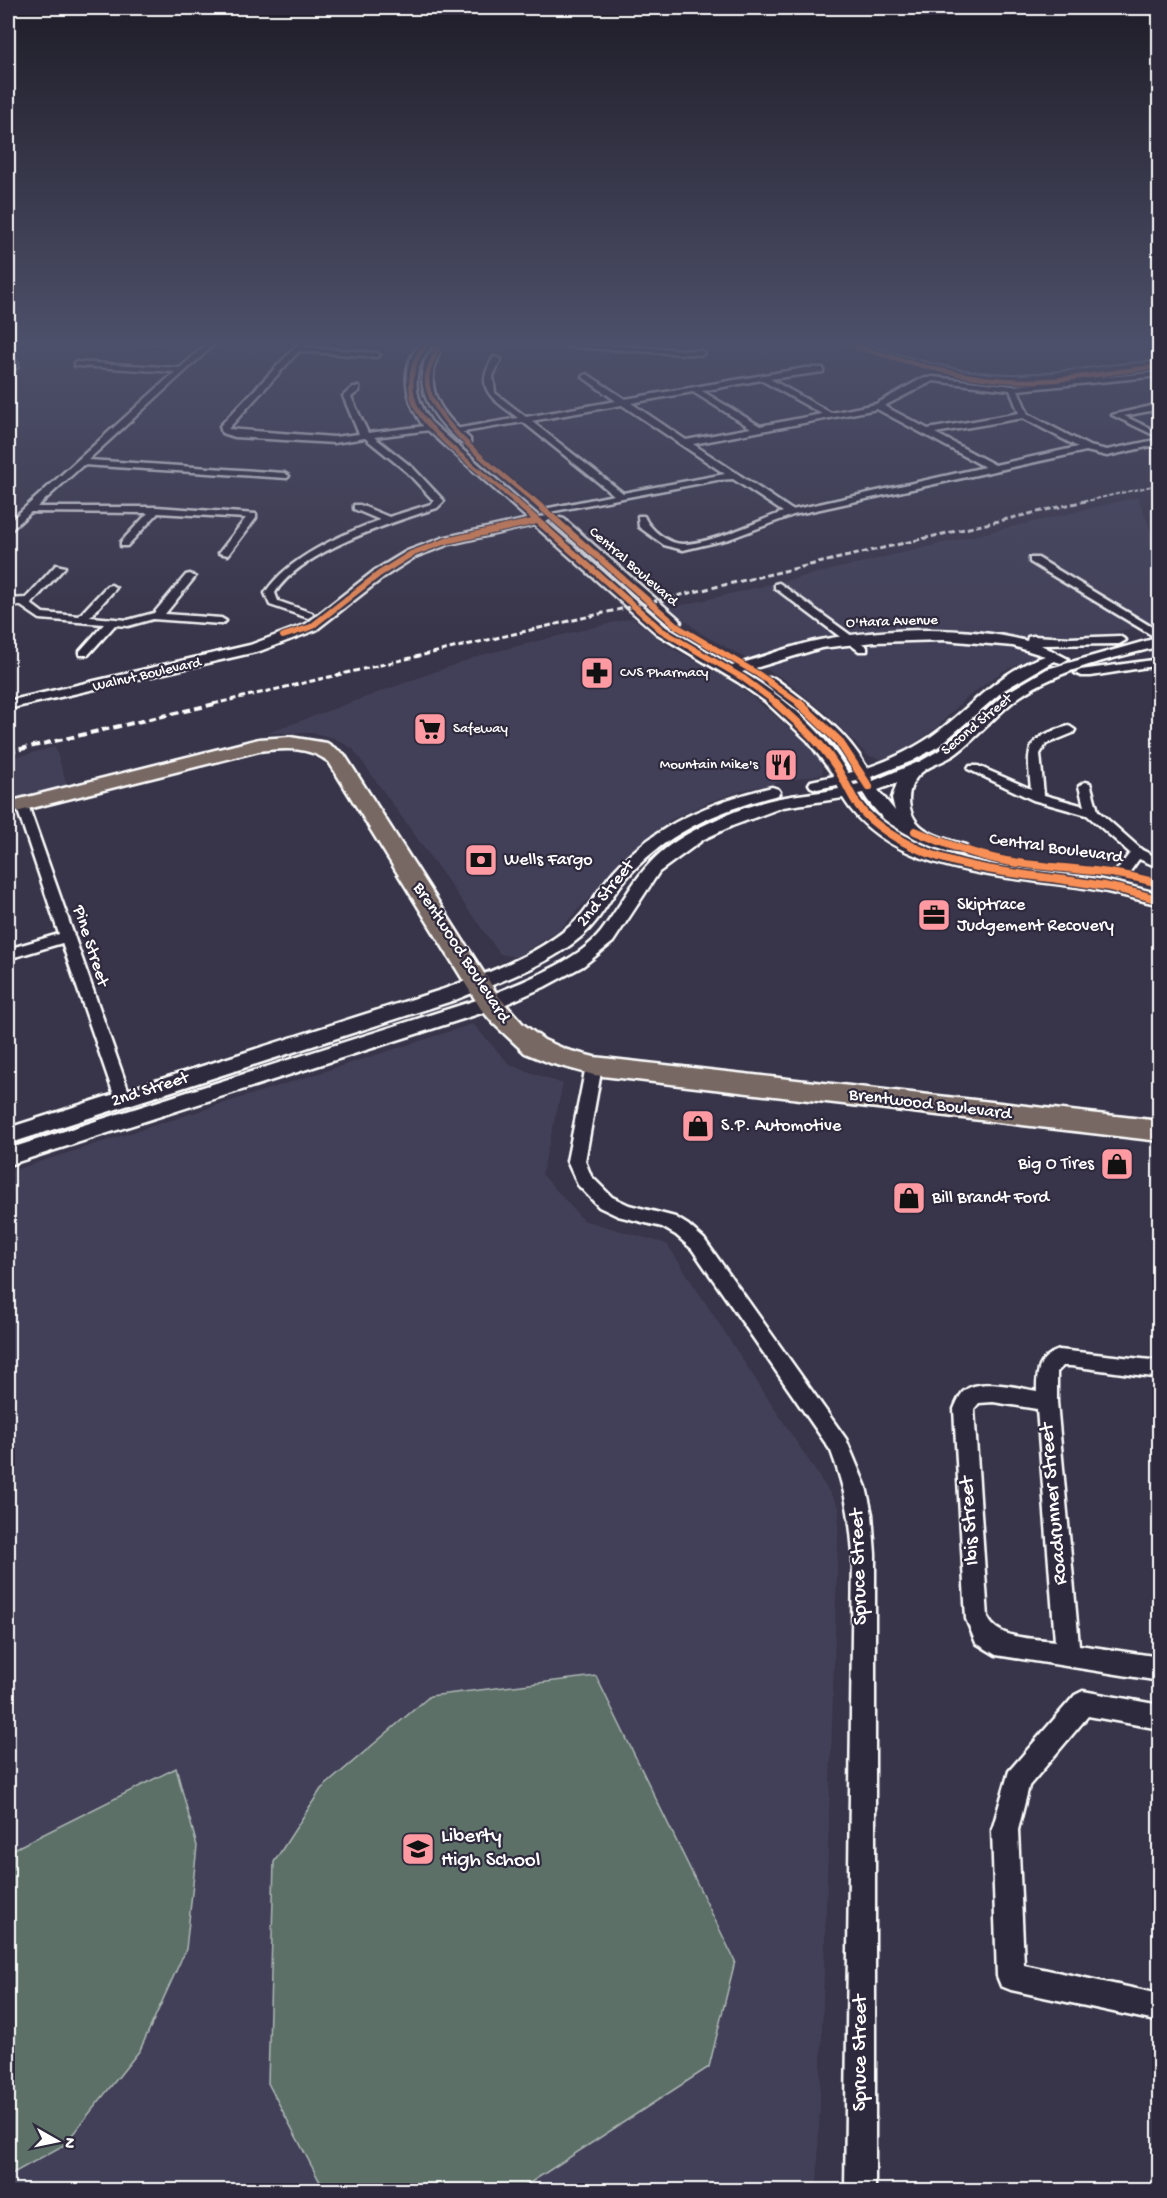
<svg xmlns="http://www.w3.org/2000/svg" width="1167" height="2198" viewBox="0 0 1167 2198" font-family="'Gochi Hand',sans-serif">
  <style>
    .built { fill: #434058 }
    .green { fill: #5b6f68; stroke: #adb7b4; stroke-width: 1.5 }
    .lines { fill: none; stroke-linecap: round; stroke-linejoin: round }
    .stream { stroke: #95a0af; stroke-width: 2 }
    .minor-casing { stroke: #fff; stroke-width: 5 }
    .tertiary-casing { stroke: #fff; stroke-width: 5 }
    .primary-casing { stroke: #fff; stroke-width: 5 }
    .minor { fill: #2f2a3d; fill-rule: evenodd }
    .tertiary { fill: #2f2a3d; fill-rule: evenodd }
    .primary { fill: #776864; fill-rule: evenodd }
    .rail-far2 { stroke: #fff; stroke-width: 2; stroke-dasharray: 4.5 2; stroke-linecap: butt }
    .rail-far1 { stroke: #fff; stroke-width: 3; stroke-dasharray: 6 3; stroke-linecap: butt }
    .rail { stroke: #fff; stroke-width: 4; stroke-dasharray: 8 4; stroke-linecap: butt }
    .cycleway-far2-casing { stroke: #2f2a3d; stroke-width: 7 }
    .cycleway-far1-casing { stroke: #2f2a3d; stroke-width: 8 }
    .cycleway-casing { stroke: #2f2a3d; stroke-width: 10 }
    .cycleway-far2 { stroke: #f78f57; stroke-width: 4.5 }
    .cycleway-far1 { stroke: #f78f57; stroke-width: 6 }
    .cycleway { stroke: #f78f57; stroke-width: 8 }
    .labels { text-anchor: middle; dominant-baseline: central; stroke-width: 4.5; stroke-linejoin: round; paint-order: stroke }
    .far-street-label { font-size: 15px; fill: #fff; stroke: #2f2a3d }
    .far-poi-label { font-size: 15px; fill: #fff; stroke: #2f2a3d; text-anchor: start }
    .street-label { font-size: 18px; fill: #fff; stroke: #2f2a3d }
    .poi-label { font-size: 18px; fill: #fff; stroke: #2f2a3d; text-anchor: start }
    .near-street-label { font-size: 21px; fill: #fff; stroke: #2f2a3d }
    .near-poi-label { font-size: 21px; fill: #fff; stroke: #2f2a3d; text-anchor: start }
  </style>
  <rect width="100%" height="100%" fill="#383449"/>
  <filter id="ink" filterUnits="userSpaceOnUse"><feTurbulence type="fractalNoise" baseFrequency=".0167" numOctaves="2"/><feDisplacementMap in="SourceGraphic" scale="12" xChannelSelector="R" yChannelSelector="G"/><feConvolveMatrix kernelMatrix="1 2 1 2 8 2 1 2 1" color-interpolation-filters="sRGB"/></filter>
  <g filter="url(#ink)">
    <!-- built -->
    <g class="built">
      <path d="M1138 497 1159 553V622L1060 645 1003 671 965 699 935 729 905 750 882 759 868 756 825 712 784 679 700 633 671 608Z"/>
      <path d="M632 618 668 646 734 683 774 715 807 744 819 759 823 769 822 774 747 789 711 801 670 820 629 856 557 932 516 957 500 954 353 749 334 738 314 733H267L481 655Z"/>
      <path d="M55 747 67 785 8 800V759Z"/>
      <path d="M473 1024 510 1065 563 1084 542 1174 583 1220 667 1244 839 1507 817 2190H8V1172Z"/>
    </g>
    <!-- green -->
    <g class="green">
      <path d="M596 1676 735 1961 709 2067 519 2190H327L320 2182 268 2083 274 1862 321 1789 430 1696Z"/>
      <path d="M176 1768 197 1846 186 1949 140 2050 64 2145 8 2176V1852Z"/>
    </g>
    <g class="lines">
      <!-- stream -->
      <g class="stream">
        <path d="M855 341C905 356 955 373 1008 374 1059 375 1109 362 1160 361"/>
        <path d="M882 341 888 349"/>
      </g>
      <defs>
        <g id="minor">
          <path d="M135 341H158L154 343Z"/>
          <path d="M210 341H218L88 460 284 473 289 476 287 478 83 465 37 507H156L256 514V518L228 555 219 553 246 518 158 513 127 546H121V542L148 513 31 512 11 530 8 531V523L175 372 78 366H75V362L180 368Z"/>
          <path d="M301 341H309L303 347 376 353 380 355 376 357 299 351 228 429 334 437 359 434 343 396 353 387H359V391L351 397 368 433 433 425V429L430 430 374 437 413 468 444 501 437 508C392 522 301 551 275 593L278 601 312 613 313 615 308 618 270 605 265 593C287 558 342 534 380 520L354 509V505H360L389 517 431 504 434 501 407 472 365 438 334 443 235 437 222 433 220 426Z"/>
          <path d="M509 341H543L701 351 705 353 701 355 513 343Z"/>
          <path d="M494 357 501 359 493 376 495 393 526 417 616 401 584 378 583 376 587 374 625 399 805 368H823V372L770 379 831 413 876 404 921 379 933 377 1013 386 1160 372V376L1018 390 1028 414 1089 446 1107 450 1160 439V444L1107 456 1086 451 793 515 729 539 683 550 664 545 639 527 638 516H644C649 529 669 545 684 544 716 542 753 523 783 512L733 479 717 480 544 513V509L614 495 523 422 452 434V430L455 429 518 418C494 399 472 390 494 357ZM761 380 822 414 760 426 702 391ZM933 381 1010 390 1019 413 928 429 884 406ZM693 392 751 428 686 440 631 403ZM622 405 725 474 623 493 531 421ZM877 409 985 467 792 510 693 444ZM1023 418 1078 447 995 465 935 433Z"/>
          <path d="M14 361 18 363V367L8 374V368Z"/>
          <path d="M1160 404V409L1124 416 1160 433V438L1112 415Z"/>
          <path d="M1030 558H1038L1160 632V640L1030 562Z"/>
          <path d="M56 565 65 567 31 604 43 613 79 616 107 586 111 585 116 588 90 617 128 620 154 613 186 575 190 574 195 577 165 614 221 618 226 621 221 624 153 619 128 626 115 625 88 655H80V651L104 624 40 619 21 606 8 605V599L26 598Z"/>
          <path d="M779 583 867 647V651H859L775 588V584Z"/>
          <path d="M1160 659V665L1091 676H1081L1075 673 1081 670Z"/>
          <path d="M1069 726 1075 730 1073 733 1046 744 1040 754 1044 795 1084 806 1079 786 1085 782 1090 783 1098 811 1142 850 1160 859V868L1139 859 1126 877H1116L1114 874 1130 853 1087 815 1033 800 968 769 970 766H978L1031 789C1027 749 1024 738 1069 726Z"/>
          <path d="M22 801 28 805 131 1098 129 1102H117L115 1098 62 943 8 959V949L59 934 16 805Z"/>
          <path d="M594 1060 600 1062 602 1066 585 1161 591 1176 612 1197 629 1205 675 1217 688 1225 704 1239 846 1439 866 1487 872 1514 875 1554V2190H845L853 1554C850 1514 845 1489 831 1451L692 1249 676 1235 662 1227 618 1216 599 1207 578 1185 567 1161 586 1066 588 1062Z"/>
          <path d="M1059 1350 1160 1361V1378L1071 1366H1063L1057 1372V1402L1079 1645 1160 1657V1681L996 1655 976 1643 966 1619 954 1409C956 1404 959 1397 963 1392 978 1377 1018 1388 1037 1391 1037 1372 1038 1357 1059 1350ZM993 1402 1037 1409 1055 1641C1034 1638 998 1640 988 1618L974 1409 979 1403Z"/>
          <path d="M1083 1691 1160 1705V1729L1088 1716 1029 1786 1018 1830 1024 1965 1160 1994V2022L1011 1990 1001 1986 997 1976 992 1830 1009 1771 1075 1695Z"/>
        </g>
        <g id="tertiary">
          <path d="M425 341H436C412 367 410 392 431 422L539 517 549 516 551 519 546 522 666 627 732 666C761 658 790 646 820 640 883 628 965 625 1027 641L1028 637 1033 636 1070 638 1119 636 1126 640 1119 644 1041 645 1068 659 1061 663 1054 661 1004 690 939 746 912 761 871 777 873 781 921 761 945 747 1006 693 1047 669 1160 637V646C1112 659 1060 668 1019 697 997 713 979 736 958 752 947 761 932 764 922 772 904 786 905 815 923 828 934 837 952 841 965 845L968 849 965 853C946 857 899 831 884 819 876 811 869 803 863 793L858 794C865 808 878 818 890 826 952 869 1026 867 1097 879 1118 883 1139 888 1160 894V905C1139 900 1119 894 1097 890 1016 876 892 878 843 798L783 807 732 826 704 839 659 872 613 942 583 966 544 987 497 1008 8 1165V1149L483 998C518 984 577 962 601 932 622 904 637 871 665 849 693 827 745 805 780 798 800 794 820 793 839 789L837 785 817 789 811 787 809 784 811 781 834 776 832 773 808 741 765 701 738 682 656 633 534 525 450 544 415 557 384 577 316 630 260 651 8 709V701L250 645 306 624 374 571 407 551 442 538 528 519 423 426C406 400 396 363 425 341ZM944 640 1013 646 1045 656C1001 670 975 703 940 730 918 747 893 759 867 768 846 730 808 703 774 678H764L762 681 764 684C797 709 834 734 853 772L848 773C826 732 782 695 742 672L821 648 874 642ZM857 781 859 784 854 785 852 782ZM897 783 892 798 895 811 878 790Z"/>
          <path d="M434 350 439 353C422 391 442 414 470 439V443H462C441 425 418 400 423 370 424 362 427 353 434 350Z"/>
          <path d="M560 518 564 519 679 619 681 622 679 625H669L556 525 554 522Z"/>
          <path d="M772 787 778 789 780 792 778 795C719 810 664 833 624 881 609 899 600 921 582 936 546 967 498 982 455 1000L8 1144V1128L441 990C485 974 531 958 568 928 587 913 597 890 614 871 656 824 711 802 772 787Z"/>
        </g>
        <path id="primary" d="M290 737 327 743 344 754 499 997 523 1024 544 1040 567 1050 594 1057 1160 1121V1141L594 1075 550 1063 525 1053 494 1024 481 1009 329 762C308 746 285 748 259 751L8 814V802L259 739Z"/>
      </defs>
      <!-- minor casing -->
      <use href="#minor" class="minor-casing"/>
      <!-- tertiary casing -->
      <use href="#tertiary" class="tertiary-casing"/>
      <!-- primary casing -->
      <use href="#primary" class="primary-casing"/>
      <!-- minor -->
      <use href="#minor" class="minor"/>
      <!-- tertiary -->
      <use href="#tertiary" class="tertiary"/>
      <!-- primary -->
      <use href="#primary" class="primary"/>
      <!-- rail-far2 -->
      <path class="rail-far2" d="M1083 502 1160 484"/>
      <!-- rail-far1 -->
      <path class="rail-far1" d="M213 704 1089 500"/>
      <!-- rail -->
      <path class="rail" d="M8 752 219 703"/>
      <defs>
        <g id="cycleway-far2">
          <path d="M431 341C411 356 406 387 417 409 431 435 491 480 516 502"/>
          <path d="M440 341C439 353 427 365 427 379 426 420 506 477 535 502"/>
          <path d="M838 341C898 359 959 380 1022 381 1069 382 1114 370 1160 367"/>
        </g>
        <g id="cycleway-far1">
          <path d="M514 500 661 630 743 678 778 704"/>
          <path d="M533 500 678 627 758 674 801 704"/>
          <path d="M283 636 311 627 379 574 411 554 446 541 537 521"/>
        </g>
        <g id="cycleway">
          <path d="M776 703C796 721 818 739 833 762 847 781 851 802 870 819 934 874 1019 871 1098 885 1119 888 1139 894 1160 900"/>
          <path d="M799 703 839 741 869 787"/>
          <path d="M915 831C945 844 974 855 1006 861 1058 870 1109 868 1160 884"/>
        </g>
      </defs>
      <!-- cycleway-far2 casing -->
      <use href="#cycleway-far2" class="cycleway-far2-casing"/>
      <!-- cycleway-far1 casing -->
      <use href="#cycleway-far1" class="cycleway-far1-casing"/>
      <!-- cycleway casing -->
      <use href="#cycleway" class="cycleway-casing"/>
      <!-- cycleway-far2 -->
      <use href="#cycleway-far2" class="cycleway-far2"/>
      <!-- cycleway-far1 -->
      <use href="#cycleway-far1" class="cycleway-far1"/>
      <!-- cycleway -->
      <use href="#cycleway" class="cycleway"/>
    </g>
  </g>
  <!-- sky -->
  <linearGradient id="sky" x2="0" y2="1"><stop stop-color="#1f1d28"/><stop offset="0.53" stop-color="#4d506a"/><stop offset="1" stop-color="#4d506a" stop-opacity="0"/></linearGradient>
  <rect width="1167" height="648" fill="url(#sky)"/>
  <!-- icons -->
  <defs>
    <symbol id="pharmacy-square" viewBox="-11 -11 22 22"><rect x="-9" y="-9" width="18" height="18" rx="4" fill="#ff9aa2" stroke="#2f2a3d"/><path d="M-2-6h4v4h4v4h-4v4h-4v-4h-4v-4h4Z" fill="#111"/></symbol>
    <symbol id="supermarket-square" viewBox="-11 -11 22 22"><rect x="-9" y="-9" width="18" height="18" rx="4" fill="#ff9aa2" stroke="#2f2a3d"/><path d="M-6-5.5h2.5l.6 2H6L4.5 2H-2.5L-4.4-4H-6ZM-1.5 3.2a1.3 1.3 0 1 0 .1 0ZM3 3.2a1.3 1.3 0 1 0 .1 0Z" fill="#111"/></symbol>
    <symbol id="restaurant-square" viewBox="-11 -11 22 22"><rect x="-9" y="-9" width="18" height="18" rx="4" fill="#ff9aa2" stroke="#2f2a3d"/><path d="M-5-6h1v4h1v-4h1v4h1v-4h1v5L-1.5 .5V6h-2V.5L-5-1ZM5-6V6H3V1.5H1.5Q1.5-4 5-6Z" fill="#111"/></symbol>
    <symbol id="bank-square" viewBox="-11 -11 22 22"><rect x="-9" y="-9" width="18" height="18" rx="4" fill="#ff9aa2" stroke="#2f2a3d"/><path d="M-6-4H6V4H-6ZM0-2.3a2.3 2.3 0 1 0 0 4.6a2.3 2.3 0 1 0 0-4.6Z" fill="#111"/></symbol>
    <symbol id="office-square" viewBox="-11 -11 22 22"><rect x="-9" y="-9" width="18" height="18" rx="4" fill="#ff9aa2" stroke="#2f2a3d"/><path d="M-6-3h4V-5.5h4V-3h4V5H-6ZM-1-4.5V-3h2v-1.5ZM-6 0V1H6V0Z" fill="#111"/></symbol>
    <symbol id="shop-square" viewBox="-11 -11 22 22"><rect x="-9" y="-9" width="18" height="18" rx="4" fill="#ff9aa2" stroke="#2f2a3d"/><path d="M-5-2.5h2.3a2.7 3.5 0 0 1 5.4 0H5L5.5 6h-11ZM-1.5-2.5h3a1.5 2.3 0 0 0-3 0Z" fill="#111"/></symbol>
    <symbol id="school-square" viewBox="-11 -11 22 22"><rect x="-9" y="-9" width="18" height="18" rx="4" fill="#ff9aa2" stroke="#2f2a3d"/><path d="M0-5L7-2L0 1L-7-2ZM-4 1L0 2.5L4 1V4Q0 6-4 4Z" fill="#111"/></symbol>
  </defs>
  <g fill-rule="evenodd">
    <use href="#pharmacy-square" x="578" y="654" width="38" height="38"/>
    <use href="#supermarket-square" x="411" y="710" width="38" height="38"/>
    <use href="#restaurant-square" x="762" y="746" width="38" height="38"/>
    <use href="#bank-square" x="462" y="841" width="38" height="38"/>
    <use href="#office-square" x="915" y="896" width="38" height="38"/>
    <use href="#shop-square" x="679" y="1107" width="38" height="38"/>
    <use href="#shop-square" x="1098" y="1145" width="38" height="38"/>
    <use href="#shop-square" x="890" y="1179" width="38" height="38"/>
    <use href="#school-square" x="399" y="1830" width="38" height="38"/>
  </g>
  <g class="labels">
    <!-- far-street labels -->
    <g class="far-street-label">
      <text transform="translate(633 567) rotate(41)">Central Boulevard</text>
      <text transform="translate(892 622) rotate(-2)">O'Hara Avenue</text>
      <text transform="translate(147 675) rotate(-13)">Walnut Boulevard</text>
      <text transform="translate(977 725) rotate(-40)">Second Street</text>
    </g>
    <!-- far-poi labels -->
    <g class="far-poi-label">
      <text x="620" y="673">CVS Pharmacy</text>
      <text x="453" y="729">Safeway</text>
      <text x="758" y="765" text-anchor="end">Mountain Mike's</text>
    </g>
    <!-- street labels -->
    <g class="street-label">
      <text transform="translate(1056 849) rotate(8)">Central Boulevard</text>
      <text transform="translate(606 894) rotate(-51)">2nd Street</text>
      <text transform="translate(90 946) rotate(72)">Pine Street</text>
      <text transform="translate(461 953) rotate(57)">Brentwood Boulevard</text>
      <text transform="translate(150 1090) rotate(-18)">2nd Street</text>
      <text transform="translate(930 1105) rotate(7)">Brentwood Boulevard</text>
    </g>
    <!-- poi labels -->
    <g class="poi-label">
      <text x="504" y="860">Wells Fargo</text>
      <text x="957" y="905">Skiptrace<tspan x="957" dy="21">Judgement Recovery</tspan></text>
      <text x="721" y="1126">S.P. Automotive</text>
      <text x="1094" y="1164" text-anchor="end">Big O Tires</text>
      <text x="932" y="1198">Bill Brandt Ford</text>
    </g>
    <!-- near-street labels -->
    <g class="near-street-label">
      <text transform="translate(1055 1504) rotate(-95)">Roadrunner Street</text>
      <text transform="translate(971 1521) rotate(-94)">Ibis Street</text>
      <text transform="translate(860 1567) rotate(-92)">Spruce Street</text>
      <text transform="translate(861 2053) rotate(-90)">Spruce Street</text>
    </g>
    <!-- near-poi labels -->
    <g class="near-poi-label">
      <text x="441" y="1837">Liberty<tspan x="441" dy="24">High School</tspan></text>
    </g>
  </g>
  <!-- margin -->
  <rect width="1167" height="2198" fill="none" stroke="#2f2a3d" stroke-width="30"/>
  <rect x="15" y="15" width="1137" height="2168" fill="none" stroke="#fff" stroke-width="2" filter="url(#ink)"/>
  <!-- north arrow -->
  <g transform="translate(57 2141) rotate(99)" stroke="#2f2a3d" stroke-width="4.5" paint-order="stroke">
  <path d="M0-4.5L10 22L0 15L-10 22Z" fill="#ffffff"/>
  <text y="-9" font-size="16" font-weight="bold" text-anchor="middle" fill="#ffffff">N</text>
  </g>
</svg>
